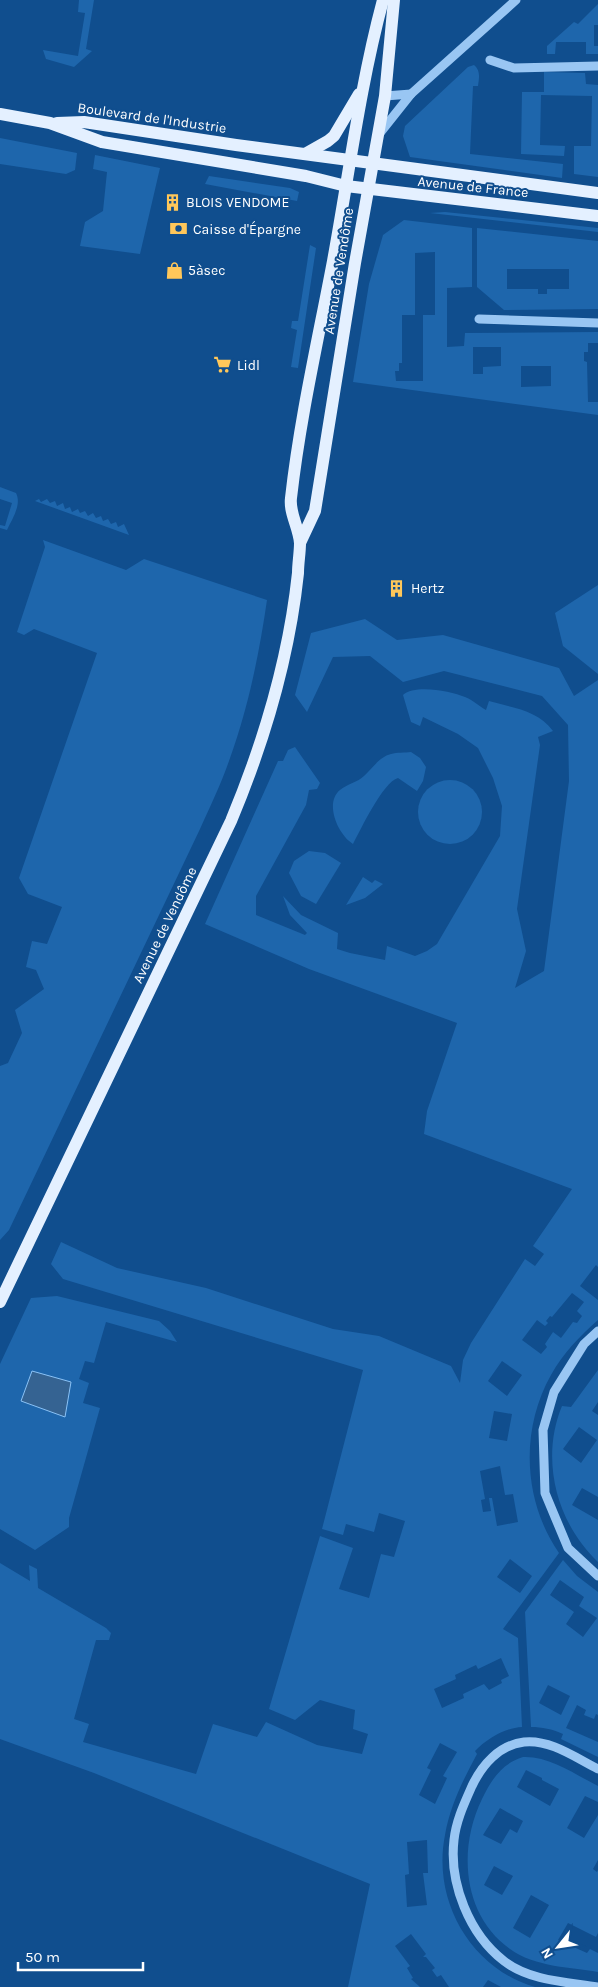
<svg xmlns="http://www.w3.org/2000/svg" width="598" height="1987" viewBox="0 0 598 1987" font-family="Karla,sans-serif">
  <style>
    .green { fill: #1e66ac; fill-rule: evenodd }
    .water { fill: #356392; stroke: #8ac2f6 }
    .lines { fill: none; stroke-linecap: round; stroke-linejoin: round }
    .minor { stroke: #99c6f3; stroke-width: 9 }
    .major { stroke: #e4f0ff; stroke-width: 12 }
    .labels { text-anchor: middle; dominant-baseline: central; stroke-width: 4; stroke-linejoin: round; paint-order: stroke }
    .street-label { font-size: 14px; fill: #fff; stroke: #104e8e }
    .poi-label { font-size: 14px; fill: #fff; stroke: #104e8e; text-anchor: start }
  </style>
  <rect width="100%" height="100%" fill="#104e8e"/>
  <!-- green -->
  <g class="green">
    <path d="M79 0H94L86 49 92 51 74 67 46 59 43 50 78 56 85 13 78 12Z"/>
    <path d="M598 4V25H594V46H598V54H586V42H556L555 54H547V46L574 22 578 24Z"/>
    <path d="M474 65C481 71 479 78 478 86H473L470 154 563 164 562 178 410 157 403 136 405 126 468 67Z"/>
    <path d="M544 72 585 73 586 84 598 85V177L574 174V146H591L592 96 541 95 540 145 565 146 564 156 521 154 522 92H544Z"/>
    <path d="M0 138 77 153 75 170 66 174 0 164Z"/>
    <path d="M95 155 160 168 140 254 80 246 85 222 103 211 107 172 93 169Z"/>
    <path d="M209 176 290 188 299 192 297 201 205 184Z"/>
    <path d="M445 212 598 228V232L430 213Z"/>
    <path d="M404 220 472 228V287L447 288V347L464 346 465 333 598 332V343H588V352H584V361L587 362 588 402H598V415L353 382 369 284 383 235ZM435 252V315H423V381H396L395 371H399V363H402V315H415V253ZM473 347H501V366L483 367V374H473ZM521 366H551V386L521 387Z"/>
    <path d="M477 228 598 241V309L504 310 477 287ZM507 269H569V289H547V294H538V289H507Z"/>
    <path d="M310 245 316 248 298 368 291 367 297 330 291 328 292 321H298Z"/>
    <path d="M0 487 16 493C22 505 12 519 7 530L0 528V525L5 526 12 503 0 499Z"/>
    <path d="M39 499 41 502 47 499 50 503 55 501 57 506 63 503 65 509 70 507 72 512 78 509 80 513 85 511 88 516 93 513 96 518 101 516 103 521 108 519 111 524 116 522 118 527 124 524 129 535 35 501Z"/>
    <path d="M43 540 126 570 144 559 267 600C259 655 248 709 229 761 221 784 210 807 200 829L9 1230 0 1240V1066L8 1063 22 1033 15 1010 44 989 36 970 26 967 32 941 47 944 62 907 28 894 19 878 97 653 34 629 24 635 17 632 45 547Z"/>
    <path d="M598 585V674L563 646 555 613Z"/>
    <path d="M365 619 397 640 443 635 559 668 574 696 598 680V1267L596 1265 580 1286 598 1300V1320C580 1336 563 1353 551 1375 520 1430 523 1501 559 1553L503 1629 518 1638 522 1727C504 1728 487 1739 475 1751L477 1754C463 1780 450 1806 445 1835 432 1900 470 1968 535 1987H501L488 1980 483 1987H449L441 1975 437 1977 432 1970 435 1968 426 1957H423L426 1954 411 1934 395 1946 410 1966 407 1968 413 1978 411 1979 420 1987H348L370 1884 94 1773 0 1739V1563L30 1581 29 1565 37 1569 38 1588 106 1628 111 1633 109 1640H96L74 1719 89 1724 83 1742 196 1774 213 1724 257 1737 266 1722 317 1745 362 1754 368 1734 353 1729 355 1710 320 1700 295 1720 269 1709 320 1536 353 1548 339 1589 369 1598 381 1554 394 1557 405 1521 379 1513 374 1532 346 1524 343 1535 322 1529 363 1370 63 1279 51 1264 61 1242 117 1268 206 1288 333 1329 379 1336 451 1366 460 1383 463 1360 471 1343 525 1259 535 1266 544 1254 533 1246 572 1189 424 1134 427 1111 457 1023 309 969 205 924 278 761H283L288 750 295 747 320 783 317 789 309 790 306 805 256 896V915L305 935 307 933 290 915 283 896 301 915 338 933 337 949 350 953 385 960 387 946 415 956 427 951 437 944 500 836 502 806 493 778 478 748 458 734 423 717 420 726 411 722 403 695C415 684 451 691 465 697 473 700 479 706 486 710L489 701C513 708 538 710 553 731L538 737 540 745 517 909 526 951 515 988 544 971 569 781 568 725 542 696 444 671 403 682 370 656 333 657 307 712 295 695 311 633ZM572 1293 584 1302 577 1311 582 1316 577 1323 573 1322 561 1338 553 1332 545 1344 547 1347 541 1354 522 1340 537 1320 545 1326 548 1323 546 1321 550 1316 552 1317ZM502 1361 522 1375 507 1396 488 1381ZM494 1411 512 1414 507 1441 489 1438ZM500 1466 505 1495 513 1494 518 1522 497 1526 492 1498H489L491 1511 483 1512 481 1500 485 1499 480 1471ZM510 1559 532 1576 520 1593 497 1577ZM501 1658 509 1676 501 1680 502 1683 489 1690 484 1684 463 1694 464 1698 442 1708 434 1689 456 1679 455 1675 476 1665 478 1669ZM440 1743 457 1752 443 1776 447 1778 435 1804 419 1795 431 1770 427 1768ZM427 1840 428 1873H423L427 1905 407 1907 405 1875 409 1874 407 1842Z"/>
    <path d="M411 752 420 758 426 767 423 781 417 791 398 778C383 782 361 829 353 844 338 835 324 803 340 790 347 784 358 782 364 776 373 768 379 757 391 754 397 752 405 753 411 752Z"/>
    <circle cx="450" cy="812" r="32"/>
    <path d="M309 851 325 853 341 863 316 904 301 896 289 873 294 861Z"/>
    <path d="M363 877 372 883 375 880 383 884 365 898 346 905Z"/>
    <path d="M57 1296 159 1321 170 1331 177 1342 106 1322 94 1363 85 1361 79 1379 89 1383 83 1403 100 1408 69 1518V1527L35 1550 0 1529V1364L31 1298Z"/>
    <path d="M598 1370V1402L592 1411 598 1415V1497L582 1488 572 1505 598 1520V1562C556 1522 540 1459 562 1406L571 1407ZM579 1427 597 1440 581 1463 563 1449Z"/>
    <path d="M563 1560 577 1576 598 1592V1715L596 1714 594 1719 584 1715 586 1710 577 1705 566 1728 598 1742V1757L561 1739 563 1734C552 1729 542 1727 531 1727L525 1612ZM560 1580 584 1597 579 1606 597 1618 583 1637 566 1624 574 1612 550 1595ZM548 1685 570 1696 561 1715 539 1703Z"/>
    <path d="M523 1757C550 1756 574 1774 598 1786V1802L585 1796 567 1828 584 1838 598 1815V1860L593 1869 597 1872 598 1870V1933L596 1937 568 1923 558 1940 587 1953 590 1949 598 1953V1972C569 1967 535 1967 510 1949 462 1915 458 1848 482 1799 492 1779 501 1764 523 1757ZM526 1770 542 1778V1780L559 1789 550 1806 517 1787ZM500 1808 523 1821 517 1833 510 1829 501 1844 483 1835ZM494 1866 513 1876 502 1895 484 1885ZM531 1895 549 1905 530 1938 513 1928Z"/>
  </g>
  <!-- water -->
  <path class="water" d="M32 1371 71 1382 65 1417 21 1401Z"/>
  <g class="lines">
    <!-- minor -->
    <g class="minor">
      <path d="M490 60 514 68 598 66"/>
      <path d="M385 96 411 94"/>
      <path d="M380 133 411 94 516 0"/>
      <path d="M479 319 598 323"/>
      <path d="M598 1331 584 1344 554 1392 543 1430 545 1493 568 1548 598 1576"/>
      <path d="M598 1769C576 1758 550 1739 524 1742 499 1745 482 1765 472 1786 464 1804 456 1821 454 1840 449 1883 469 1934 504 1961 530 1981 567 1982 598 1987"/>
    </g>
    <!-- major -->
    <g class="major">
      <path d="M0 114 50 123 102 142 306 176 346 186 598 216"/>
      <path d="M57 123 84 122 236 145 598 193"/>
      <path d="M305 154 328 141 334 136 359 94"/>
      <path d="M300 543 315 511 355 263 385 96 394 0"/>
      <path d="M0 1302 231 821C264 742 289 658 298 573 298 563 300 553 300 543 299 528 289 513 291 498 300 418 318 340 333 261 349 174 360 86 383 0"/>
    </g>
  </g>
  <!-- icons -->
  <defs>
    <symbol id="building-bare" viewBox="-9 -9 18 18"><path d="M-4-6H4V6H1V3H-1V6H-4ZM-2.5-4.3h1.7v1.8h-1.7ZM.8-4.3h1.7v1.8H.8ZM-2.5-1h1.7V.8h-1.7ZM.8-1h1.7V.8H.8Z" fill="#ffc75a" stroke="#104e8e" stroke-width="2.5" paint-order="stroke"/></symbol>
    <symbol id="bank-bare" viewBox="-9 -9 18 18"><path d="M-6-4H6V4H-6ZM0-2.3a2.3 2.3 0 1 0 0 4.6a2.3 2.3 0 1 0 0-4.6Z" fill="#ffc75a" stroke="#104e8e" stroke-width="2.5" paint-order="stroke"/></symbol>
    <symbol id="shop-bare" viewBox="-9 -9 18 18"><path d="M-5-2.5h2.3a2.7 3.5 0 0 1 5.4 0H5L5.5 6h-11ZM-1.5-2.5h3a1.5 2.3 0 0 0-3 0Z" fill="#ffc75a" stroke="#104e8e" stroke-width="2.5" paint-order="stroke"/></symbol>
    <symbol id="supermarket-bare" viewBox="-9 -9 18 18"><path d="M-6-5.5h2.5l.6 2H6L4.5 2H-2.5L-4.4-4H-6ZM-1.5 3.2a1.3 1.3 0 1 0 .1 0ZM3 3.2a1.3 1.3 0 1 0 .1 0Z" fill="#ffc75a" stroke="#104e8e" stroke-width="2.5" paint-order="stroke"/></symbol>
  </defs>
  <g fill-rule="evenodd">
    <use href="#building-bare" x="160" y="190" width="25" height="25"/>
    <use href="#bank-bare" x="166" y="216" width="25" height="25"/>
    <use href="#shop-bare" x="162" y="258" width="25" height="25"/>
    <use href="#supermarket-bare" x="210" y="352" width="25" height="25"/>
    <use href="#building-bare" x="384" y="576" width="25" height="25"/>
  </g>
  <g class="labels">
    <!-- street labels -->
    <g class="street-label">
      <text transform="translate(152 118) rotate(8)">Boulevard de l'Industrie</text>
      <text transform="translate(473 187) rotate(6)">Avenue de France</text>
      <text transform="translate(339 271) rotate(-81)">Avenue de Vendôme</text>
      <text transform="translate(165 925) rotate(-64)">Avenue de Vendôme</text>
    </g>
    <!-- poi labels -->
    <g class="poi-label">
      <text x="186" y="202">BLOIS VENDOME</text>
      <text x="193" y="229">Caisse d'Épargne</text>
      <text x="188" y="270">5àsec</text>
      <text x="237" y="365">Lidl</text>
      <text x="411" y="588">Hertz</text>
    </g>
  </g>
  <!-- north arrow -->
  <g transform="translate(558 1947) rotate(240)" stroke="#104e8e" stroke-width="4" paint-order="stroke">
  <path d="M0-4L9 19L0 12L-9 19Z" fill="#ffffff"/>
  <text y="-8" font-size="14" font-weight="bold" text-anchor="middle" fill="#ffffff">N</text>
  </g>
  <!-- scale -->
  <path d="M18 1962v8h125v-8" fill="none" stroke="#ffffff" stroke-width="2.5"/>
  <text x="25" y="1962" font-size="15" fill="#ffffff" stroke="#104e8e" stroke-width="4" paint-order="stroke">50 m</text>
</svg>
